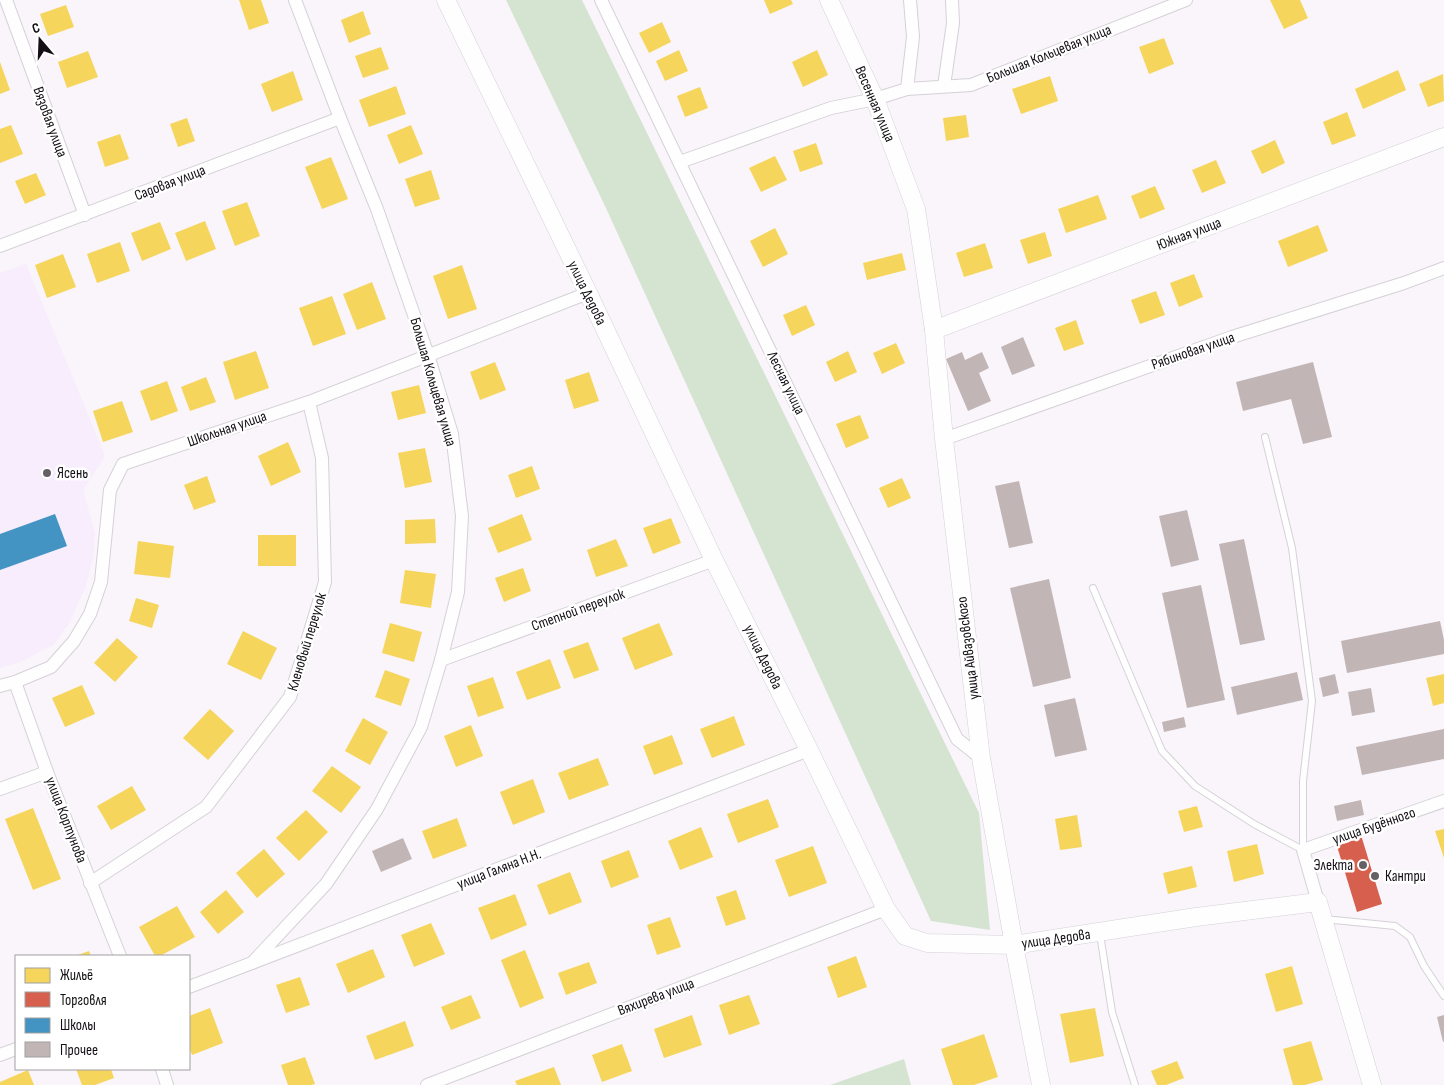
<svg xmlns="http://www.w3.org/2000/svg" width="1444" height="1085" viewBox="0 0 1444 1085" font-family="'Sofia Sans Condensed',sans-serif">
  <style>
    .built { fill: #f7edfd }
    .green { fill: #d5e4d1 }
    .homes { fill: #f6d55c }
    .shops { fill: #d6604d }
    .schools { fill: #4393c3 }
    .building { fill: #c2b5b6 }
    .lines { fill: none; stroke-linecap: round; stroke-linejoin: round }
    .lane-casing { stroke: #d5d1d7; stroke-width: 8 }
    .street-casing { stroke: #d5d1d7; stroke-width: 14 }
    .secondary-casing { stroke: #d5d1d7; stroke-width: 19 }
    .lane { stroke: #fefefe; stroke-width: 6 }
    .street { stroke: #fefefe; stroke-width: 12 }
    .secondary { stroke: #fefefe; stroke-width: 18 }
    .poi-dot { fill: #646065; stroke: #fff; stroke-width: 2 }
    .labels { text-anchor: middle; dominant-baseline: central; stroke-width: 5; stroke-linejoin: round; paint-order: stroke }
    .street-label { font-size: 15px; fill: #130f14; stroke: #fff }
    .poi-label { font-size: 15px; fill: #130f14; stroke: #fff; text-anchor: start }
  </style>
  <rect width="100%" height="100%" fill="#f9f5fb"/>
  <!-- built -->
  <path class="built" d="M26 264 105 456 83 490 95 533 93 558 85 588 68 625 53 645 20 662 0 668V273Z"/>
  <!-- green -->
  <g class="green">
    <path d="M506 0H582L979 813 990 930 931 921 605 206Z"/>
    <path d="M904 1059 911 1085H830Z"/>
  </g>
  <!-- homes -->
  <g class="homes">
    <path d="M239 0H261L269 23 249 30Z"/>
    <path d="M764 0H791L793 4 770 14Z"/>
    <path d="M1270 0H1300L1308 18 1284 29Z"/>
    <path d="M66 5 74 27 48 36 40 14Z"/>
    <path d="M363 11 371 34 349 43 341 20Z"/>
    <path d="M662 22 671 42 649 53 639 33Z"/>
    <path d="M1164 38 1174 64 1149 74 1139 47Z"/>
    <path d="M381 47 389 69 363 78 355 56Z"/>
    <path d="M679 50 688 71 665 81 656 61Z"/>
    <path d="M817 50 828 75 803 87 792 62Z"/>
    <path d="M88 51 98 77 67 88 58 62Z"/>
    <path d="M0 62 10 90 0 94Z"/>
    <path d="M1398 70 1406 90 1363 109 1355 89Z"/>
    <path d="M293 71 303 100 272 112 261 84Z"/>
    <path d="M1443 74 1444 101 1428 107 1419 84Z"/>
    <path d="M1050 76 1058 101 1021 114 1012 89Z"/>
    <path d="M396 86 406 114 369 127 359 100Z"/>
    <path d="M700 87 708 108 685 117 677 96Z"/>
    <path d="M1347 112 1356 136 1332 145 1323 122Z"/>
    <path d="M966 115 969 137 946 141 943 118Z"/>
    <path d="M187 118 195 141 178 147 170 124Z"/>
    <path d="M11 125 23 154 0 163V129Z"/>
    <path d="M411 125 423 154 399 164 387 135Z"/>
    <path d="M120 134 129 159 105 167 97 142Z"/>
    <path d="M1275 140 1285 163 1262 174 1251 151Z"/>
    <path d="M816 143 823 164 800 172 793 151Z"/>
    <path d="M775 156 787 180 761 192 749 168Z"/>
    <path d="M331 157 348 199 322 209 305 167Z"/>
    <path d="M1216 160 1226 183 1202 193 1192 170Z"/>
    <path d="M431 170 440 199 415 207 405 179Z"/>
    <path d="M36 173 46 195 25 204 15 181Z"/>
    <path d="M1155 186 1165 209 1140 219 1131 196Z"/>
    <path d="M1098 195 1107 219 1066 233 1058 209Z"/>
    <path d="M247 202 260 236 235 246 222 211Z"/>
    <path d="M205 221 216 249 186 261 175 233Z"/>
    <path d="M160 222 171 249 142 261 131 233Z"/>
    <path d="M1318 225 1328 251 1288 267 1278 241Z"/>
    <path d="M775 228 788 254 763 267 750 241Z"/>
    <path d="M1045 232 1052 256 1028 264 1020 240Z"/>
    <path d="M120 242 130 271 97 283 87 254Z"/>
    <path d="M985 243 993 268 964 277 956 253Z"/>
    <path d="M902 253 906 270 867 280 863 263Z"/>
    <path d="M63 254 76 287 47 298 35 265Z"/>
    <path d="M462 265 477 309 448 319 433 276Z"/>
    <path d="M1194 274 1203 297 1179 307 1170 283Z"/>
    <path d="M372 282 386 319 357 330 343 294Z"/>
    <path d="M1156 291 1165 315 1140 324 1131 300Z"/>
    <path d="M332 296 346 334 313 346 299 308Z"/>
    <path d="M806 305 815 325 792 336 783 315Z"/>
    <path d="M1076 320 1084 344 1064 351 1055 328Z"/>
    <path d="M896 343 905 363 882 374 873 353Z"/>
    <path d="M256 351 269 388 235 400 223 362Z"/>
    <path d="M848 351 857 372 835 382 826 362Z"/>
    <path d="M495 362 506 390 480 400 470 372Z"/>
    <path d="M589 372 599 401 574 409 565 380Z"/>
    <path d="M206 377 216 402 190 411 181 387Z"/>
    <path d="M167 381 178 411 151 421 140 391Z"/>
    <path d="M419 385 426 413 398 420 391 392Z"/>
    <path d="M122 401 133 432 103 442 93 411Z"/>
    <path d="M860 415 869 438 846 448 836 424Z"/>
    <path d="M288 442 301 472 271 486 258 456Z"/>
    <path d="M425 448 432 482 405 488 398 453Z"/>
    <path d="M532 466 540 489 516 498 508 475Z"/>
    <path d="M207 476 216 502 194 510 184 485Z"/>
    <path d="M902 478 911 498 888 508 879 488Z"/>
    <path d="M522 514 532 540 498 553 488 528Z"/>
    <path d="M671 518 681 543 653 554 643 528Z"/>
    <path d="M435 519 436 543 405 544V520Z"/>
    <rect x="258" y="535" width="38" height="31"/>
    <path d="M616 539 628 566 596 577 587 550Z"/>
    <path d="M138 541 174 546 170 578 134 574Z"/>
    <path d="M523 568 531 591 504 602 495 578Z"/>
    <path d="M405 570 436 574 431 608 400 603Z"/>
    <path d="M136 598 159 605 152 628 129 621Z"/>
    <path d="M390 623 422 632 414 662 382 653Z"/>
    <path d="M659 623 673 655 635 670 622 638Z"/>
    <path d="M243 631 277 648 261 680 227 664Z"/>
    <path d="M117 638 138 657 115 682 94 663Z"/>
    <path d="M588 642 599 670 574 679 563 651Z"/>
    <path d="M550 659 561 688 527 700 516 672Z"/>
    <path d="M385 670 410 679 401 706 375 697Z"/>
    <path d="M1444 674V703L1433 706 1426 678Z"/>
    <path d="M493 677 504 708 478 717 467 686Z"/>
    <path d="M82 685 95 714 65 727 52 698Z"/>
    <path d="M210 709 234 731 208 760 183 738Z"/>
    <path d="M734 716 745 745 712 758 700 729Z"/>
    <path d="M363 718 388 732 370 765 345 751Z"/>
    <path d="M471 725 483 756 456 767 444 736Z"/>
    <path d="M672 735 683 764 654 775 643 746Z"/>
    <path d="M598 758 609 785 569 800 558 773Z"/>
    <path d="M332 766 361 787 341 813 312 791Z"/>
    <path d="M533 779 545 812 513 825 500 792Z"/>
    <path d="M132 786 146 810 111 830 97 806Z"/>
    <path d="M768 799 779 827 738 843 727 814Z"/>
    <path d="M1197 806 1203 827 1184 832 1178 811Z"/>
    <path d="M33 808 61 879 33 890 5 819Z"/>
    <path d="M306 810 328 832 299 861 276 838Z"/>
    <path d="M1077 815 1082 847 1060 850 1055 819Z"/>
    <path d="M457 818 467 846 433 859 422 831Z"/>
    <path d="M701 827 713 857 680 870 668 841Z"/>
    <path d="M1444 829V858L1435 831Z"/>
    <path d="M1257 844 1264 874 1234 882 1227 851Z"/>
    <path d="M813 846 827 883 789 897 775 860Z"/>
    <path d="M264 849 285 874 257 898 236 873Z"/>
    <path d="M629 850 639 877 611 888 601 861Z"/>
    <path d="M1192 866 1197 887 1168 894 1163 873Z"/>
    <path d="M570 872 582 902 549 915 537 885Z"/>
    <path d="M226 890 244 912 218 934 200 912Z"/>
    <path d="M736 890 746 919 726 926 716 897Z"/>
    <path d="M515 894 527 925 491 940 478 908Z"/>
    <path d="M177 906 195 937 160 956H155L139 927Z"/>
    <path d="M670 917 681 947 657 955 647 925Z"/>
    <path d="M431 923 445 954 414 967 401 935Z"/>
    <path d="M373 949 385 977 348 993 336 964Z"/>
    <path d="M525 950 544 998 520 1008 501 960Z"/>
    <path d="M89 951 91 956H75Z"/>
    <path d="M856 956 867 987 838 998 827 967Z"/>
    <path d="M589 962 597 983 566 995 558 973Z"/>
    <path d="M1292 966 1303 1004 1276 1012 1265 974Z"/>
    <path d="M300 977 310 1005 286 1013 276 985Z"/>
    <path d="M471 995 481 1018 451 1030 441 1007Z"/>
    <path d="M749 995 760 1024 729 1035 719 1005Z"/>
    <path d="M210 1008 223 1043 192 1055 189 1047V1016Z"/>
    <path d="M1095 1008 1104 1056 1070 1063 1060 1014Z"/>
    <path d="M692 1015 702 1045 664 1058 654 1029Z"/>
    <path d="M405 1021 414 1046 375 1060 366 1036Z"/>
    <path d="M984 1034 998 1077 974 1085H953L941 1049Z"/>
    <path d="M1311 1041 1323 1080 1305 1085H1293L1283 1049Z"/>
    <path d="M622 1044 632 1071 602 1082 592 1055Z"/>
    <path d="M305 1057 315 1084 311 1085H288L281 1065Z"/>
    <path d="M1177 1061 1184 1078 1166 1085H1157L1151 1071Z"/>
    <path d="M554 1067 561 1085H517L515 1081Z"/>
    <path d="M76 1069H111L114 1078 95 1085H82Z"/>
    <path d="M28 1070 34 1085H0V1082Z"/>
  </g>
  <!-- shops -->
  <path class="shops" d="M1361 835 1382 904 1357 912 1336 843Z"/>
  <!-- schools -->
  <path class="schools" d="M55 514 67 546 0 570V534Z"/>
  <!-- building -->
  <g class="building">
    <path d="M1023 337 1035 366 1012 375 1001 347Z"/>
    <path d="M962 352 965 360 982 352 989 368 979 373 991 401 968 411 946 359Z"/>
    <path d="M1313 362 1332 437 1303 444 1291 399 1243 411 1236 382Z"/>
    <path d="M1019 481 1033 543 1009 548 995 486Z"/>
    <path d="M1187 510 1199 560 1171 567 1159 516Z"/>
    <path d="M1244 539 1265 640 1240 645 1219 544Z"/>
    <path d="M1049 579 1071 678 1033 687 1010 588Z"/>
    <path d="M1201 585 1225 700 1187 708 1162 593Z"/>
    <path d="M1440 621 1444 640V654L1347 673 1341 641Z"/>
    <path d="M1297 672 1303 700 1237 715 1231 687Z"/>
    <path d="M1335 674 1339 693 1323 697 1319 678Z"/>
    <path d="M1371 688 1375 712 1352 716 1348 692Z"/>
    <path d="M1075 698 1087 750 1055 757 1044 705Z"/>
    <path d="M1184 717 1186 727 1164 732 1162 722Z"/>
    <path d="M1444 729V759L1362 775 1356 747Z"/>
    <path d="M1361 800 1364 815 1337 821 1334 806Z"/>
    <path d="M403 838 412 859 381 872 372 851Z"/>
    <path d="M1444 1015V1041L1443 1042 1437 1017Z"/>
  </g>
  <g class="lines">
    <defs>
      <g id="lane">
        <path d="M1093 588 1162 751 1195 786 1254 824 1303 850V781L1312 701 1292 548 1265 437"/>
        <path d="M1324 919 1395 926 1410 937 1424 966 1444 996"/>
        <path d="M1100 934 1112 1012 1135 1085"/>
      </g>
      <g id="street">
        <path d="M6 0 85 215"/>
        <path d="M601 0 957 739 981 758"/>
        <path d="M944 86 953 23 952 0"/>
        <path d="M907 89 913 37 910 0"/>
        <path d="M680 162 831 108 875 99 907 89 971 85 1186 0"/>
        <path d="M0 246 340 118"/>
        <path d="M944 439 1232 337 1404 283 1444 268"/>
        <path d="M441 660 714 560"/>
        <path d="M15 682 47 772 120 956"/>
        <path d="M0 686 15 682 51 667 74 641 90 614 101 582 110 490 123 464 309 402 588 293"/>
        <path d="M0 789 47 772"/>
        <path d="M90 883 206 807 290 697 325 582 322 458 309 402"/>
        <path d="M1318 902 1303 850 1444 801"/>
        <path d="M252 963 326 884 377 809 421 727 441 660 458 592 462 516 452 434 428 355 377 209 340 118 295 0"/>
        <path d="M189 987 809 750"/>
        <path d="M0 1055 16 1049"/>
        <path d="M162 1069 167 1085"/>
        <path d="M427 1085 886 909"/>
      </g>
      <g id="secondary">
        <path d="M446 0 588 293 714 560 809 750 886 909 905 936 927 943 1014 945 1196 917 1318 902 1372 1085"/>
        <path d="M829 0 875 99 916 209 934 330 944 439 981 758 1014 945 1041 1085"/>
        <path d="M934 330 1444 137"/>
      </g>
    </defs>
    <!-- lane casing -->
    <use href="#lane" class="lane-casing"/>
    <!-- street casing -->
    <use href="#street" class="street-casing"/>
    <!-- secondary casing -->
    <use href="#secondary" class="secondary-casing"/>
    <!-- lane -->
    <use href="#lane" class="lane"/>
    <!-- street -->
    <use href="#street" class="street"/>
    <!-- secondary -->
    <use href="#secondary" class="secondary"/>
  </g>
  <!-- markers -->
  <g class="poi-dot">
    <circle cx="47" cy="473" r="5"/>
    <circle cx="1363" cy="865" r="5"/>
    <circle cx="1375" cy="876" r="5"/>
  </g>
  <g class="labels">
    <!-- street labels -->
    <g class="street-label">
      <text transform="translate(1049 54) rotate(-22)">Большая Кольцевая улица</text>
      <text transform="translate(875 104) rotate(67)">Весенная улица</text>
      <text transform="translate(50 122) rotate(70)">Вязовая улица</text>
      <text transform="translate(170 183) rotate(-21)">Садовая улица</text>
      <text transform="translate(1189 234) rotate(-21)">Южная улица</text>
      <text transform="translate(587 293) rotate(64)">улица Дедова</text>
      <text transform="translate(1193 351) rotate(-19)">Рябиновая улица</text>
      <text transform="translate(433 382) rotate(74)">Большая Кольцевая улица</text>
      <text transform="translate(786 383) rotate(64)">Лесная улица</text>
      <text transform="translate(227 429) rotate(-19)">Школьная улица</text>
      <text transform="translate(578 610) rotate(-20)">Степной переулок</text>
      <text transform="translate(307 642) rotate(-73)">Кленовый переулок</text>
      <text transform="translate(968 648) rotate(-97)">улица Айвазовского</text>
      <text transform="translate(763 657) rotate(64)">улица Дедова</text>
      <text transform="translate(66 820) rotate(69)">улица Кортунова</text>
      <text transform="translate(1374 826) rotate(-19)">улица Будённого</text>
      <text transform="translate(499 869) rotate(-21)">улица Галяна Н.Н.</text>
      <text transform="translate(1056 939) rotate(-8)">улица Дедова</text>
      <text transform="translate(656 997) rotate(-21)">Вяхирева улица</text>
    </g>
    <!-- poi labels -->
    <g class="poi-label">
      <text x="57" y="473">Ясень</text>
      <text x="1353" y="865" text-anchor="end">Электа</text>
      <text x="1385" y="876">Кантри</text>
    </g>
  </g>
  <!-- legend -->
  <rect x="15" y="955" width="175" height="115" fill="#ffffff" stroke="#a19fa1"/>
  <rect x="25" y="968" width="25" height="15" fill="#f6d55c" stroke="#a19fa1"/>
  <text x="60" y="980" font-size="15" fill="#130f14">Жильё</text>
  <rect x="25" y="992" width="25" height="15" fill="#d6604d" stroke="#a19fa1"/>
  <text x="60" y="1005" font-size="15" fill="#130f14">Торговля</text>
  <rect x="25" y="1018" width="25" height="15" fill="#4393c3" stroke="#a19fa1"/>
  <text x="60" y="1030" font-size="15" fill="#130f14">Школы</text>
  <rect x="25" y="1042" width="25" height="15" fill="#c2b5b6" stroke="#a19fa1"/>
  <text x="60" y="1055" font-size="15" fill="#130f14">Прочее</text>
  <!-- north arrow -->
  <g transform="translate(40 40) rotate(341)" stroke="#ffffff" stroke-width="4" paint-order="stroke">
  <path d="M0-4L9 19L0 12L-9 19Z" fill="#130f14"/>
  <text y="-8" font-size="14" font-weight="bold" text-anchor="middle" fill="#130f14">С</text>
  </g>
</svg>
